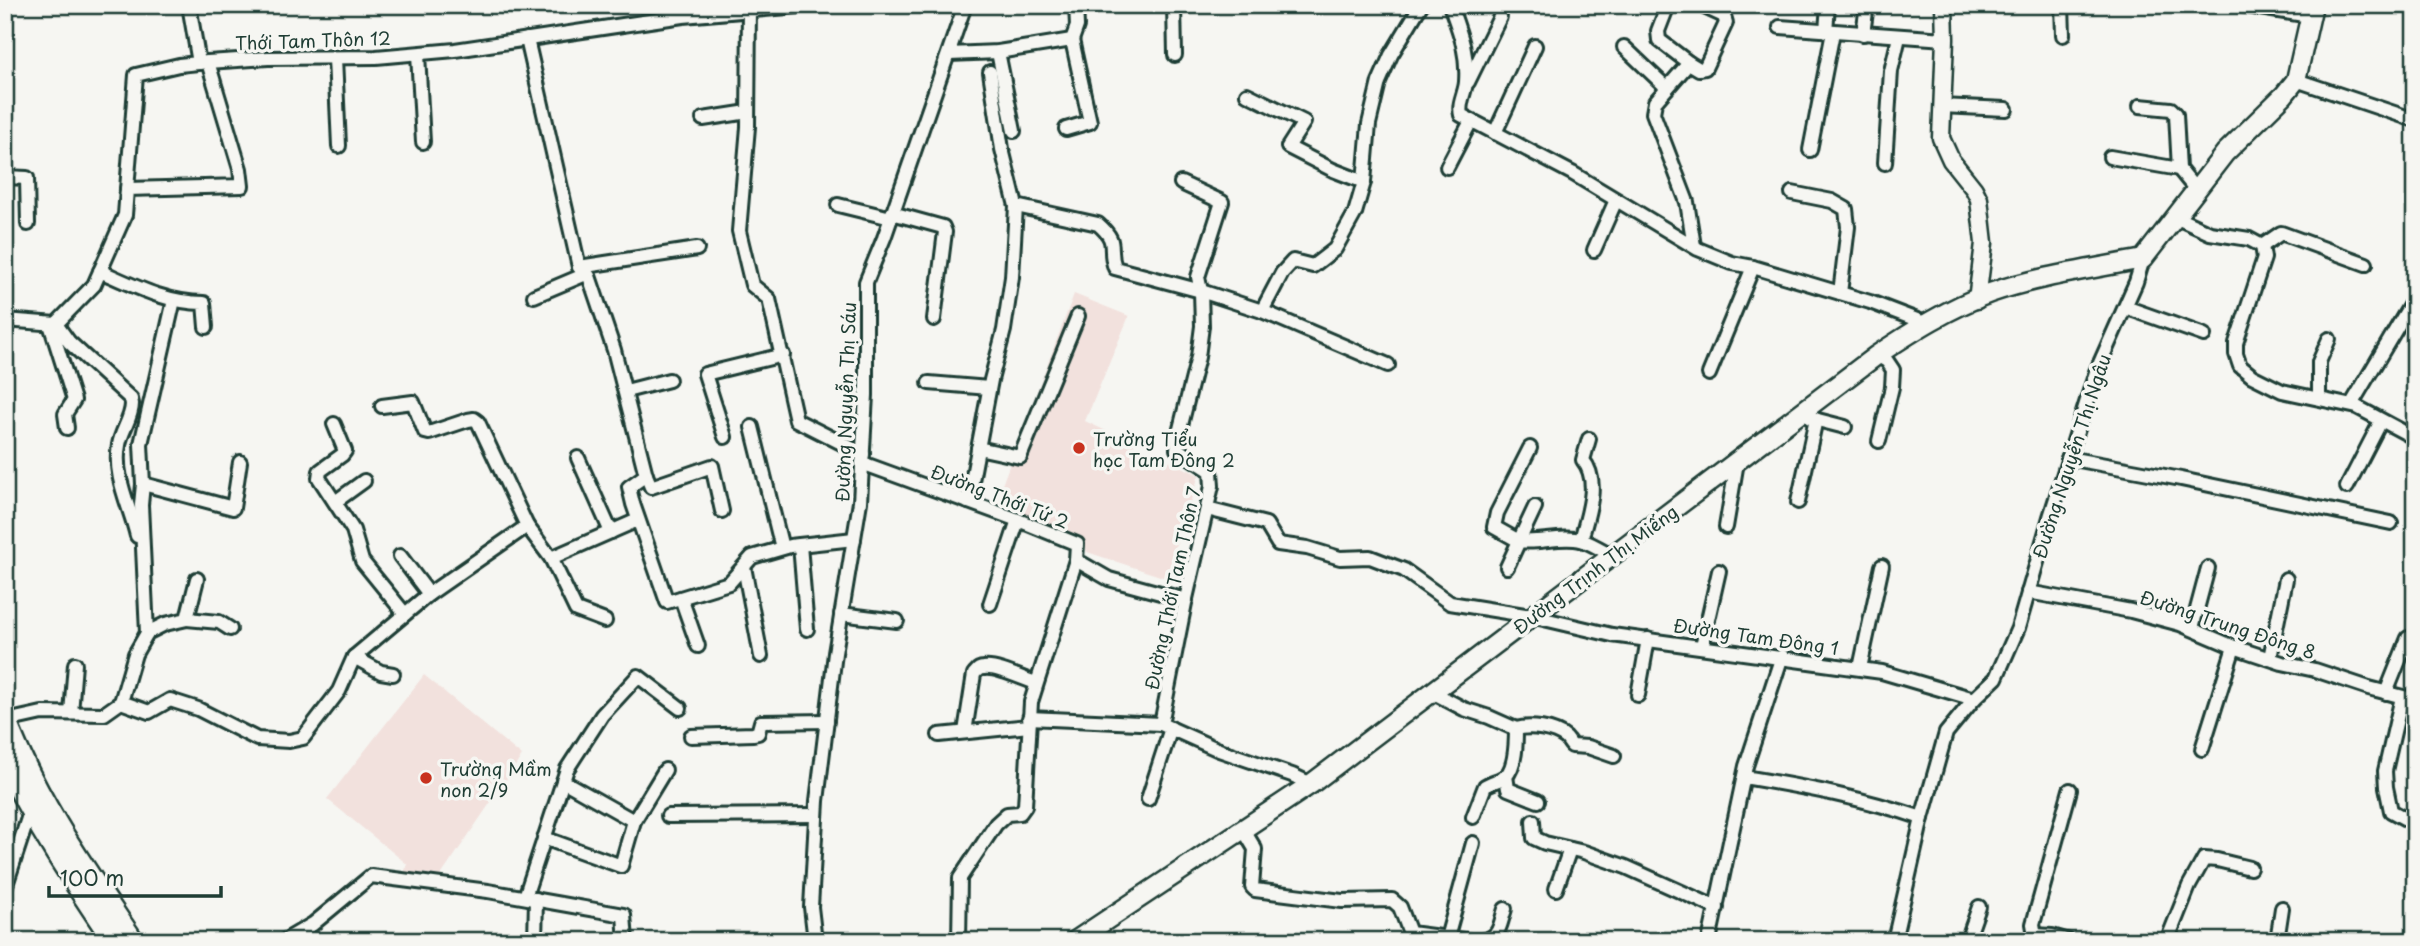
<svg xmlns="http://www.w3.org/2000/svg" width="2420" height="946" viewBox="0 0 2420 946" font-family="'Playpen Sans',sans-serif">
  <style>
    .built { fill: #f2e1dd }
    .lines { fill: none; stroke-linecap: round; stroke-linejoin: round }
    .minor-casing { stroke: #1f3d34; stroke-width: 18 }
    .tertiary-casing { stroke: #1f3d34; stroke-width: 21 }
    .secondary-casing { stroke: #1f3d34; stroke-width: 23 }
    .primary-casing { stroke: #1f3d34; stroke-width: 24 }
    .minor { stroke: #f6f6f2; stroke-width: 12 }
    .tertiary { stroke: #f6f6f2; stroke-width: 16 }
    .secondary { stroke: #f6f6f2; stroke-width: 18 }
    .primary { stroke: #f6f6f2; stroke-width: 19 }
    .poi-dot { fill: #c8321e; stroke: #f6f6f2; stroke-width: 2.5 }
    .labels { text-anchor: middle; dominant-baseline: central; stroke-width: 7; stroke-linejoin: round; paint-order: stroke }
    .street-label { font-size: 18px; fill: #1f3d34; stroke: #f6f6f2 }
    .poi-label { font-size: 18px; fill: #1f3d34; stroke: #f6f6f2; text-anchor: start }
  </style>
  <rect width="100%" height="100%" fill="#f6f6f2"/>
  <filter id="ink" filterUnits="userSpaceOnUse"><feTurbulence type="fractalNoise" baseFrequency=".0143" numOctaves="2"/><feDisplacementMap in="SourceGraphic" scale="14" xChannelSelector="R" yChannelSelector="G"/><feConvolveMatrix kernelMatrix="1 2 1 2 8 2 1 2 1" color-interpolation-filters="sRGB"/></filter>
  <g filter="url(#ink)">
    <!-- built -->
    <g class="built">
      <path d="M1074 294 1129 316 1085 421 1199 475 1166 578 1087 552 1083 538 994 506Z"/>
      <path d="M424 675 522 756 440 877 404 874 407 864 327 799Z"/>
    </g>
    <g class="lines">
      <defs>
        <g id="minor">
          <path d="M189 5 199 63"/>
          <path d="M749 5 748 127 739 231 752 285 769 299 796 420 863 454"/>
          <path d="M1174 5 1175 55"/>
          <path d="M1450 5C1460 33 1468 52 1466 82 1465 94 1458 103 1461 115L1572 173 1698 249 1732 263 1753 267 1870 302 1925 323"/>
          <path d="M1668 5 1658 31 1659 40 1689 63"/>
          <path d="M2062 5 2063 35"/>
          <path d="M2241 5 2310 16"/>
          <path d="M1780 27 1945 39"/>
          <path d="M1826 31 1828 5"/>
          <path d="M1863 34 1866 12 1870 5"/>
          <path d="M527 39 579 267 589 276 614 350 646 475 629 487 633 504 667 602 729 583 752 557 790 546 854 539"/>
          <path d="M1072 40 1077 26 1076 5"/>
          <path d="M1624 47 1667 88"/>
          <path d="M998 52 1014 131"/>
          <path d="M418 54 423 142"/>
          <path d="M949 54 998 52 1072 40 1090 122 1066 129"/>
          <path d="M335 58 339 146"/>
          <path d="M2296 80 2415 120"/>
          <path d="M1468 82 1500 17"/>
          <path d="M1247 94 1304 122 1288 147 1333 170 1364 182"/>
          <path d="M1941 106 2006 109"/>
          <path d="M2140 106 2171 109 2176 114 2179 169 2196 190"/>
          <path d="M703 119 748 112"/>
          <path d="M1495 133 1535 46"/>
          <path d="M1810 150 1833 32"/>
          <path d="M2110 157 2179 169"/>
          <path d="M1885 163 1891 71 1899 37"/>
          <path d="M1447 167 1471 121"/>
          <path d="M5 177 27 178 28 224"/>
          <path d="M127 189 242 186 240 169 208 62"/>
          <path d="M1792 193 1832 201 1846 209 1848 227 1840 293"/>
          <path d="M838 205 891 218"/>
          <path d="M1016 206 1098 224C1120 243 1107 247 1115 268L1201 291 1198 277 1222 202 1181 183"/>
          <path d="M892 213 943 227 945 232 934 319"/>
          <path d="M2175 217 2210 233 2249 239 2262 246 2264 258 2236 343V354L2240 366 2252 376 2282 391 2357 407 2415 438"/>
          <path d="M1694 246 1687 202 1653 113 1655 102 1689 63 1699 69 1705 68 1726 23 1724 16 1700 5"/>
          <path d="M2262 246 2281 233 2366 264"/>
          <path d="M1594 250 1616 200"/>
          <path d="M579 267 697 249"/>
          <path d="M100 271C134 286 166 303 204 303L206 327"/>
          <path d="M534 296 586 274"/>
          <path d="M2125 307 2204 335"/>
          <path d="M1262 311 1388 365"/>
          <path d="M5 320 56 324 94 285 125 215 136 75 179 65 208 62 268 58 376 57 455 50 683 16 811 5"/>
          <path d="M50 324 74 400 65 414 67 428"/>
          <path d="M56 324 69 342 131 399 132 404C132 418 121 431 119 445 113 476 130 506 137 536"/>
          <path d="M1877 355 1887 361 1893 370 1892 387 1879 441"/>
          <path d="M1709 374 1753 267"/>
          <path d="M929 383 989 388"/>
          <path d="M626 391 669 380"/>
          <path d="M2319 398V362L2329 339"/>
          <path d="M2351 405 2415 297"/>
          <path d="M382 406 413 402 425 432 429 433 468 420 474 419 478 422 527 526 429 594"/>
          <path d="M1810 418 1845 427"/>
          <path d="M334 424 345 451 342 455 320 471 319 478 353 530 362 561 405 614"/>
          <path d="M752 427 782 548"/>
          <path d="M725 437 705 374 783 355"/>
          <path d="M978 448 1020 457 1078 316"/>
          <path d="M1530 448 1497 513 1494 527 1519 541 1535 507"/>
          <path d="M578 458 611 532"/>
          <path d="M2068 458 2181 479 2391 523"/>
          <path d="M862 463 1018 520 1077 544 1076 560 1109 579 1186 600"/>
          <path d="M646 475 651 487 712 466 722 511"/>
          <path d="M143 484 233 508 240 462"/>
          <path d="M2347 487 2381 421"/>
          <path d="M335 502 364 481"/>
          <path d="M968 502 991 380 1004 330 1012 277 1016 206 1002 149 990 72"/>
          <path d="M1798 502 1816 419"/>
          <path d="M1207 509 1266 524 1278 544 1307 548 1340 558 1370 557 1404 570 1450 603 1531 616 1612 635 1882 672 1974 699"/>
          <path d="M527 526 551 558 576 610 605 621"/>
          <path d="M1726 527 1737 462"/>
          <path d="M1581 540C1587 516 1601 482 1583 460L1589 439"/>
          <path d="M800 545 807 629"/>
          <path d="M551 558 638 520"/>
          <path d="M744 567 761 656"/>
          <path d="M1507 567 1519 541C1539 544 1561 535 1581 540 1591 543 1602 550 1611 555"/>
          <path d="M2028 592 2131 611 2180 624 2234 647 2282 663 2315 670 2369 688 2415 700"/>
          <path d="M681 598 698 646"/>
          <path d="M990 604 1018 520"/>
          <path d="M841 614 897 621"/>
          <path d="M187 619 219 622 230 629"/>
          <path d="M2192 628 2208 568"/>
          <path d="M147 633 141 505 143 484 141 444 174 300"/>
          <path d="M1702 646 1719 571"/>
          <path d="M354 657 381 672 393 674"/>
          <path d="M2270 658 2286 579"/>
          <path d="M1860 668 1882 566"/>
          <path d="M1432 692 1464 709 1489 717 1516 729C1516 742 1516 766 1506 776 1501 780 1491 782 1485 786L1473 817"/>
          <path d="M2386 693 2408 638"/>
          <path d="M1638 695 1648 639"/>
          <path d="M2402 697 2385 771 2386 787 2391 811 2415 824"/>
          <path d="M121 702 149 712 170 700 198 709 257 739 289 741 303 738 339 691 354 657 429 594 400 556"/>
          <path d="M71 713 75 664"/>
          <path d="M1029 718 1161 724"/>
          <path d="M6 721 42 713 104 714 121 702 135 654 147 633 165 624 187 619 197 579"/>
          <path d="M1516 729C1530 725 1554 728 1566 738 1568 740 1570 744 1572 746L1588 747 1614 756"/>
          <path d="M965 732 974 674C978 670 978 668 984 668 997 666 1023 679 1036 683"/>
          <path d="M939 735 1029 726"/>
          <path d="M691 736 753 734 758 733 761 722 827 721"/>
          <path d="M2202 749 2234 647"/>
          <path d="M1506 776 1508 789 1538 801"/>
          <path d="M1744 777C1804 787 1863 798 1922 818"/>
          <path d="M563 781 634 821"/>
          <path d="M1311 784 1292 775 1219 750 1161 724 1185 603 1212 486 1211 471 1177 449 1178 437 1198 357 1202 326 1201 291 1262 311 1282 273 1293 261 1313 266 1335 249 1355 213 1364 182 1369 124 1379 82 1391 55 1421 5"/>
          <path d="M1148 799 1171 728"/>
          <path d="M668 816 816 815"/>
          <path d="M1533 821 1534 838 1545 843 1584 852 1626 867 1717 908"/>
          <path d="M1243 829 1255 849 1252 887 1255 890 1342 901 1392 900 1400 907 1410 933 1471 941"/>
          <path d="M544 838 621 866 634 821 665 770"/>
          <path d="M5 888 30 812"/>
          <path d="M1556 889 1570 849"/>
          <path d="M525 897 567 769 602 715 638 676 680 708"/>
          <path d="M2035 935 2033 924 2070 790"/>
          <path d="M1447 938 1473 843"/>
          <path d="M284 941 313 924 371 876 488 891 624 915 626 941"/>
          <path d="M535 941 536 899"/>
          <path d="M815 941 811 907 817 801 835 653 860 502 866 395V282L884 238 965 5"/>
          <path d="M959 941 960 878 996 824 1007 814 1020 813 1025 806 1031 702 1076 560"/>
          <path d="M1481 941C1501 937 1499 927 1505 909"/>
          <path d="M1709 941 1746 766 1782 656"/>
          <path d="M1894 941 1922 818 1946 733 1974 699 1996 678 2018 628 2050 517 2096 372 2136 282 2143 259"/>
          <path d="M1967 941 1979 907"/>
          <path d="M2028 941 2035 935 2052 936 2069 941"/>
          <path d="M2167 941 2189 886 2204 859 2217 860 2250 868"/>
          <path d="M2277 941 2282 908"/>
        </g>
        <path id="tertiary" d="M1944 5 1945 39 1941 138 1951 160 1974 189 1979 199 1984 243 1977 300"/>
        <path id="secondary" d="M1075 941 1311 784 1877 355C1913 331 1949 308 1990 293 2039 276 2093 269 2143 259L2225 153 2284 95 2296 80 2313 5"/>
        <g id="primary">
          <path d="M5 717C35 798 86 870 134 941"/>
          <path d="M5 763C36 826 74 883 113 941"/>
        </g>
      </defs>
      <!-- minor casing -->
      <use href="#minor" class="minor-casing"/>
      <!-- tertiary casing -->
      <use href="#tertiary" class="tertiary-casing"/>
      <!-- secondary casing -->
      <use href="#secondary" class="secondary-casing"/>
      <!-- primary casing -->
      <use href="#primary" class="primary-casing"/>
      <!-- minor -->
      <use href="#minor" class="minor"/>
      <!-- tertiary -->
      <use href="#tertiary" class="tertiary"/>
      <!-- secondary -->
      <use href="#secondary" class="secondary"/>
      <!-- primary -->
      <use href="#primary" class="primary"/>
    </g>
  </g>
  <!-- markers -->
  <g class="poi-dot">
    <circle cx="1079" cy="448" r="7"/>
    <circle cx="426" cy="778" r="7"/>
  </g>
  <g class="labels">
    <!-- street labels -->
    <g class="street-label">
      <text transform="translate(313 40) rotate(-2)">Thới Tam Thôn 12</text>
      <text transform="translate(845 402) rotate(-88)">Đường Nguyễn Thị Sáu</text>
      <text transform="translate(2071 456) rotate(-72)">Đường Nguyễn Thị Ngâu</text>
      <text transform="translate(1000 496) rotate(21)">Đường Thới Tứ 2</text>
      <text transform="translate(1595 569) rotate(-37)">Đường Trịnh Thị Miếng</text>
      <text transform="translate(1172 588) rotate(-78)">Đường Thới Tam Thôn 7</text>
      <text transform="translate(2228 624) rotate(18)">Đường Trung Đông 8</text>
      <text transform="translate(1756 636) rotate(8)">Đường Tam Đông 1</text>
    </g>
    <!-- poi labels -->
    <g class="poi-label">
      <text x="1093" y="438">Trường Tiểu<tspan x="1093" dy="21">học Tam Đông 2</tspan></text>
      <text x="440" y="768">Trường Mầm<tspan x="440" dy="21">non 2/9</tspan></text>
    </g>
  </g>
  <!-- margin -->
  <rect width="2420" height="946" fill="none" stroke="#f6f6f2" stroke-width="28"/>
  <rect x="14" y="14" width="2392" height="918" fill="none" stroke="#1f3d34" stroke-width="2.5" filter="url(#ink)"/>
  <!-- scale -->
  <path d="M49 886v10h172v-10" fill="none" stroke="#1f3d34" stroke-width="3.5"/>
  <text x="60" y="886" font-size="21" fill="#1f3d34" stroke="#f6f6f2" stroke-width="5" paint-order="stroke">100 m</text>
</svg>
